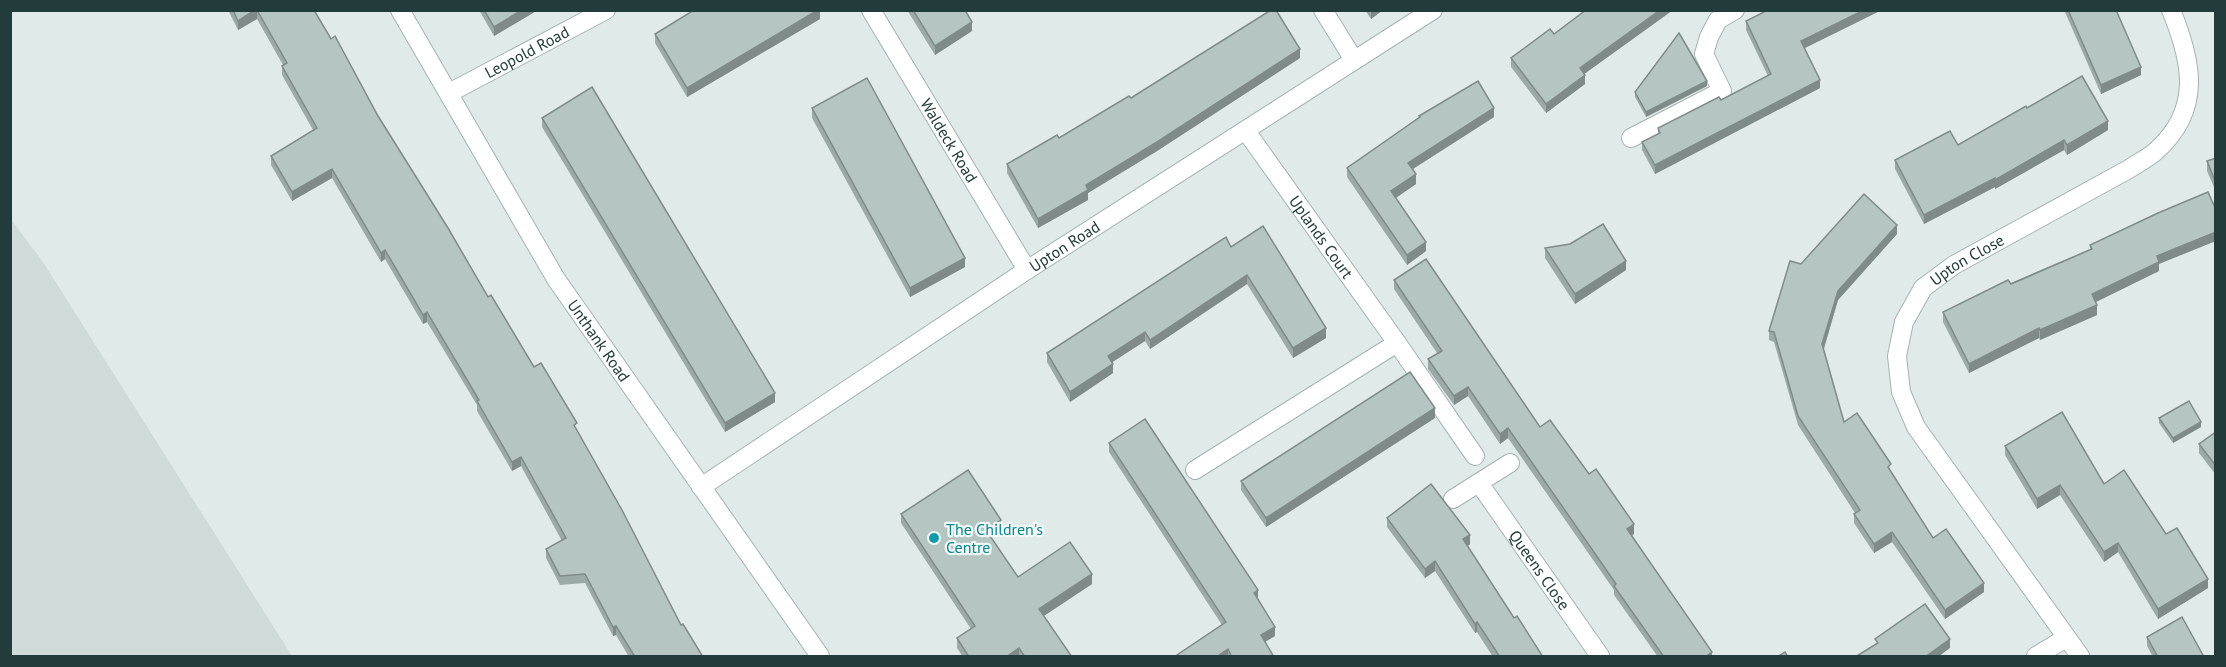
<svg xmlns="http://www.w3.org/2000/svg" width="2226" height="667" viewBox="0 0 2226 667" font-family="'PT Sans',sans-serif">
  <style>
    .built { fill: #cedbd8 }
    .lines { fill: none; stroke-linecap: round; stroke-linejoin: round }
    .minor-casing { stroke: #a3b3b1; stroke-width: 20 }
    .minor { stroke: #fff; stroke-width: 18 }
    .wall { fill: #9caaa7 }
    .shaded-wall { fill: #7f8b88 }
    .building { fill: #b5c6c2; stroke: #7f8b88; stroke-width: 1.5 }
    .culture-dot { fill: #0f9aa8; stroke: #f1f8f6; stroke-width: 2 }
    .labels { text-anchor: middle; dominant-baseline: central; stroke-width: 4.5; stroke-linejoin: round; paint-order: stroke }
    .street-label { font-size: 16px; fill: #213c3a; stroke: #f1f8f6 }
    .culture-label { font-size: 16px; fill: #0d838f; stroke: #f1f8f6; text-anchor: start }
  </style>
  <rect width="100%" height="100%" fill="#e0ebe9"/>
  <!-- built -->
  <path class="built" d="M10 218 43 262 292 656H11Z"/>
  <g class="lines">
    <defs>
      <g id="minor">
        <path id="s1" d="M400 10 556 279 820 656"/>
        <path id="s2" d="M871 10 1027 270"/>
        <path d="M1323 10 1354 60"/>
        <path id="s3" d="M449 93 606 10"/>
        <path id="s4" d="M1246 131 1397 343 1475 456"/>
        <path d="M1631 138 1722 91 1704 54 1709 37 1718 20 1735 10"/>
        <path d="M1195 470 1397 343"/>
        <path id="s5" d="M1479 483 1600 656"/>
        <path id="s6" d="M701 487 1027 270 1433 10"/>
        <path d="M1453 499 1510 463"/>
        <path d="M2036 656 2066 638"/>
        <path id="s7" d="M2080 656 1916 427 1901 392 1897 356 1904 322 1923 288 1954 265 2129 169C2138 163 2148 158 2156 151 2203 109 2192 61 2171 10"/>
      </g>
    </defs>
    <!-- minor casing -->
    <use href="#minor" class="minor-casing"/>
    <!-- minor -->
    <use href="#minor" class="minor"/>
  </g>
  <!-- wall -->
  <g class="wall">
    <path d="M228 10H314L488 297 534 367 577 430 681 625 703 657H629L616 635 613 636 585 583 560 585 546 558V549L562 541 521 466 512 471 477 411V405L427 322 423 324 385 259 381 262 332 178 292 201 271 165V156L313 130 282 75V66L283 65 257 19 238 30Z"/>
    <path d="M479 10H538L494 36Z"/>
    <path d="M820 10V19L687 97 655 43V34Z"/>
    <path d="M907 10H965L972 31 935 55Z"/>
    <path d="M1365 10H1383L1371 19Z"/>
    <path d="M1586 10H1673L1584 74 1585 84 1546 113 1511 67V58L1554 34Z"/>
    <path d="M2064 10H2116L2141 75 2101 94Z"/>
    <path d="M1746 21 1804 48 1820 88 1655 174 1642 150V142L1658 134V128L1721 100 1768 76 1746 30Z"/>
    <path d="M1300 58 1157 151 1088 193V200L1038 228 1007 173V164L1059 138 1131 98Z"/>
    <path d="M1707 86 1646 117 1635 97V92Z"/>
    <path d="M812 108 965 267 910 297 812 118Z"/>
    <path d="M2027 108 2108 130 2067 155 2064 150 1995 189V187L1924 224 1895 169V160L1958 145Z"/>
    <path d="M1419 116 1494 117 1413 169 1416 184 1396 198 1426 251 1407 265 1347 177V168L1419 117Z"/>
    <path d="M542 118 775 402 725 432 542 127Z"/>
    <path d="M2216 158V192L2207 171V161Z"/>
    <path d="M1897 234 1838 300 1824 349 1844 422 1891 473 1933 538 1984 592 1945 619 1892 542 1874 553 1854 523V514L1855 513 1798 425 1774 342 1769 340V331L1801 264Z"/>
    <path d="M2090 245 2159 264V271L2095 302 2097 315 2040 340 2039 338 1969 373 1943 322V312L2090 249Z"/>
    <path d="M1231 247 1326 338 1293 358 1247 284 1150 349 1145 341 1112 362 1113 373 1070 402 1047 362V353Z"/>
    <path d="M1545 248 1626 270 1575 304 1545 258Z"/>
    <path d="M1394 280 1540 427 1589 474 1634 534 1632 535 1712 657H1658L1614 595V590L1508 438 1500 444 1468 396 1454 405 1428 369V359L1437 353 1394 289Z"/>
    <path d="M1435 418 1266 527 1241 490V481Z"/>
    <path d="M2159 418 2201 427 2173 443 2159 423Z"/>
    <path d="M2216 432V475L2199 453V444Z"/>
    <path d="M1109 443 1258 599 1275 636 1265 642 1274 657H1174L1222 625 1109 452Z"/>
    <path d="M2005 446 2104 484 2166 534 2208 588 2158 619 2118 552 2104 562 2060 495 2037 509 2005 455Z"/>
    <path d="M901 514 1001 529 991 537 1018 577 1092 584 1044 616 1072 657H963L957 648V638L971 629 901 523Z"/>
    <path d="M1387 518 1470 544 1468 546 1514 618 1543 657H1493L1477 632 1475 633 1435 571 1425 578 1387 527Z"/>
    <path d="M2147 637 2204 657H2153L2147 646Z"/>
  </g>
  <!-- shaded-wall -->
  <g class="shaded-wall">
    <path d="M255 10H257V19L238 30V21Z"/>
    <path d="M522 10H538L494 36V27Z"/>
    <path d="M818 10H820V19L687 97V88Z"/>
    <path d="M1371 10H1383L1371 19Z"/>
    <path d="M1660 10H1673L1580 77V68Z"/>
    <path d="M1864 10H1882L1801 50V41Z"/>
    <path d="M972 22V31L935 55V46Z"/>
    <path d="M1300 49V58L1157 151 1088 193V200L1038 228V219L1086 185Z"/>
    <path d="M2141 67V75L2101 94V85Z"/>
    <path d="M1585 75V84L1546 113V104Z"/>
    <path d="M1820 80V88L1655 174V165Z"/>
    <path d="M1707 81V86L1646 117V112Z"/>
    <path d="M1494 108V117L1408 172V163Z"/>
    <path d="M2108 121V130L2067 155V145Z"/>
    <path d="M2064 140V150L1995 189V180Z"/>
    <path d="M332 169V178L292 201V192Z"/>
    <path d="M1416 174V184L1391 201V191Z"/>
    <path d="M1995 178V187L1924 224V215Z"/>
    <path d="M1897 225V234L1838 300 1822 354V344L1838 291Z"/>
    <path d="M2216 232V241L2159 264V271L2092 304V294L2157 256Z"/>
    <path d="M1426 242V251L1407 265V255Z"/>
    <path d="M385 250V259L381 262V253Z"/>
    <path d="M965 258V267L910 297V288Z"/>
    <path d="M1626 261V270L1575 304V294Z"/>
    <path d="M1247 275V284L1150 349V340Z"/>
    <path d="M2097 305V315L2040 340V330Z"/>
    <path d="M427 312V322L423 324V315Z"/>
    <path d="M1326 328V338L1293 358V348Z"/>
    <path d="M2039 328V338L1969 373V364Z"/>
    <path d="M1145 332V341L1108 365V356Z"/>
    <path d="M1113 364V373L1070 402V392Z"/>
    <path d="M1468 387V396L1454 405V396Z"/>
    <path d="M775 393V402L725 432V423Z"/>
    <path d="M1435 408V418L1266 527V518Z"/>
    <path d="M2201 422V427L2173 443V438Z"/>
    <path d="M1508 428V438L1500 444V434Z"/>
    <path d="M521 457V466L512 471V462Z"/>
    <path d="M2060 485V495L2037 509V499Z"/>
    <path d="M1001 520V529L986 539V530Z"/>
    <path d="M1634 524V534L1627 538V529Z"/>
    <path d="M1892 532V542L1874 553V544Z"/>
    <path d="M1470 535V544L1463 549V539Z"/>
    <path d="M2118 543V552L2104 562V552Z"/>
    <path d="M1435 561V571L1425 578V569Z"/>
    <path d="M1092 574V584L1039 619V609Z"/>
    <path d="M2208 579V588L2158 619V609Z"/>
    <path d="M1984 583V592L1945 619V610Z"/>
    <path d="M1258 590V600L1254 593Z"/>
    <path d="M1477 622V632L1475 633V624Z"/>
    <path d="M616 626V635L613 636V627Z"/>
    <path d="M1275 627V636L1261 644V635Z"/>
    <path d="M1950 639V648L1938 657H1925Z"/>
    <path d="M1019 648V657H1006Z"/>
    <path d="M1228 649V657H1216Z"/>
    <path d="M1712 652V657H1705Z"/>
  </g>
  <!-- building -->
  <g class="building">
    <path d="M233 10H255L238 21Z"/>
    <path d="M257 10H314L331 39 335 36 378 116 448 228 488 297 491 295 534 367 541 363 577 423 574 425 622 510 681 625 683 624 703 657H635L616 626 613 627 585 574 560 576 546 549 566 538 521 457 512 462 477 401 479 400 427 312 423 315 385 250 381 253 332 169 292 192 271 156 317 128 282 66 287 63Z"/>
    <path d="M484 10H522L494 27Z"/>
    <path d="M694 10H818L687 88 655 34Z"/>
    <path d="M913 10H965L972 22 935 46Z"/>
    <path d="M1271 10H1276L1300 49 1157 142 1086 185 1088 190 1038 219 1007 164 1057 135 1059 138 1129 96 1131 98Z"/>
    <path d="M1586 10H1660L1580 68 1585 75 1546 104 1511 58 1550 29 1554 34Z"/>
    <path d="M1768 10H1864L1801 41 1820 80 1655 165 1642 142 1660 133 1658 128 1719 97 1721 100 1771 74 1746 21Z"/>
    <path d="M2068 10H2116L2141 67 2101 85Z"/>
    <path d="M1679 33 1707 81 1646 112 1635 92Z"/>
    <path d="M2082 76 2108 121 2067 145 2064 140 1995 180V178L1924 215 1895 160 1950 131 1958 145 2026 106 2027 108Z"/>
    <path d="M867 78 965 258 910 288 812 108Z"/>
    <path d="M1478 81 1494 108 1408 163 1416 174 1391 191 1426 242 1407 255 1347 168 1420 117 1419 116Z"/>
    <path d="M592 87 775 393 725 423 542 118Z"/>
    <path d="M2216 158V183L2207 161Z"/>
    <path d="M2208 192 2216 210V232L2157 256 2159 262 2092 294 2097 305 2040 330 2039 328 1969 364 1943 312 2008 280 2011 284 2092 249 2090 245 2158 213Z"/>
    <path d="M1864 194 1897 225 1838 291 1822 344 1844 422 1857 413 1891 464 1888 467 1933 538 1946 529 1984 583 1945 610 1892 532 1874 544 1854 514 1860 510 1798 416 1774 332 1769 331 1790 261 1801 264Z"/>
    <path d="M1603 224 1626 261 1575 294 1545 248 1570 244Z"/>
    <path d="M1263 226 1326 328 1293 348 1247 275 1150 340 1145 332 1108 356 1113 364 1070 392 1047 353 1226 237 1231 247Z"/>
    <path d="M1426 259 1540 427 1550 420 1589 474 1596 469 1634 524 1627 529 1712 652 1705 657H1664L1614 586 1616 584 1508 428 1500 434 1468 387 1454 396 1428 359 1442 351 1394 280Z"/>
    <path d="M1410 372 1435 408 1266 518 1241 481Z"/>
    <path d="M2189 401 2201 422 2173 438 2159 418Z"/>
    <path d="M2062 412 2104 484 2124 470 2166 534 2177 528 2208 579 2158 609 2118 543 2104 552 2060 485 2037 499 2005 446Z"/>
    <path d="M1145 419 1258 590 1254 593 1275 627 1261 635 1274 657H1232L1228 649 1216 657H1174L1226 622 1109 443Z"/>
    <path d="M2216 432V466L2199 444Z"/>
    <path d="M968 470 1001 520 986 530 1018 577 1070 542 1092 574 1039 609 1072 657H1025L1019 648 1006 657H969L957 638 975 626 901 514Z"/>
    <path d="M1431 484 1470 535 1463 539 1514 618 1517 616 1543 657H1500L1477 622 1475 624 1435 561 1425 569 1387 518Z"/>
    <path d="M1925 604 1950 639 1925 657H1855L1878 643 1875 639Z"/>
    <path d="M2182 617 2204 657H2158L2147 637Z"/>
    <path d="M1785 652 1788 657H1777Z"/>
  </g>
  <!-- markers -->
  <circle class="culture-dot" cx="934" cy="538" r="6"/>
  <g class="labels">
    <!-- street labels -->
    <g class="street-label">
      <text stroke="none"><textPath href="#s3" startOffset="88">Leopold Road</textPath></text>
      <text stroke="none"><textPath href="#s2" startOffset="152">Waldeck Road</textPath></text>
      <text stroke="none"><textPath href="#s4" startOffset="130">Uplands Court</textPath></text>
      <text stroke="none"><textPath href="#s6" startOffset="436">Upton Road</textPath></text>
      <text stroke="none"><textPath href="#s7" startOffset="482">Upton Close</textPath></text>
      <text stroke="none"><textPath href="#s1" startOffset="386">Unthank Road</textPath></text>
      <text stroke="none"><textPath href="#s5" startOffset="106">Queens Close</textPath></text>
    </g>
    <!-- culture labels -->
    <g class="culture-label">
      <text x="946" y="529">The Children's<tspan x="946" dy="18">Centre</tspan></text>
    </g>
  </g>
  <!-- border -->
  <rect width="2226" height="667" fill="none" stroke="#213c3a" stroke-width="24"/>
</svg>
